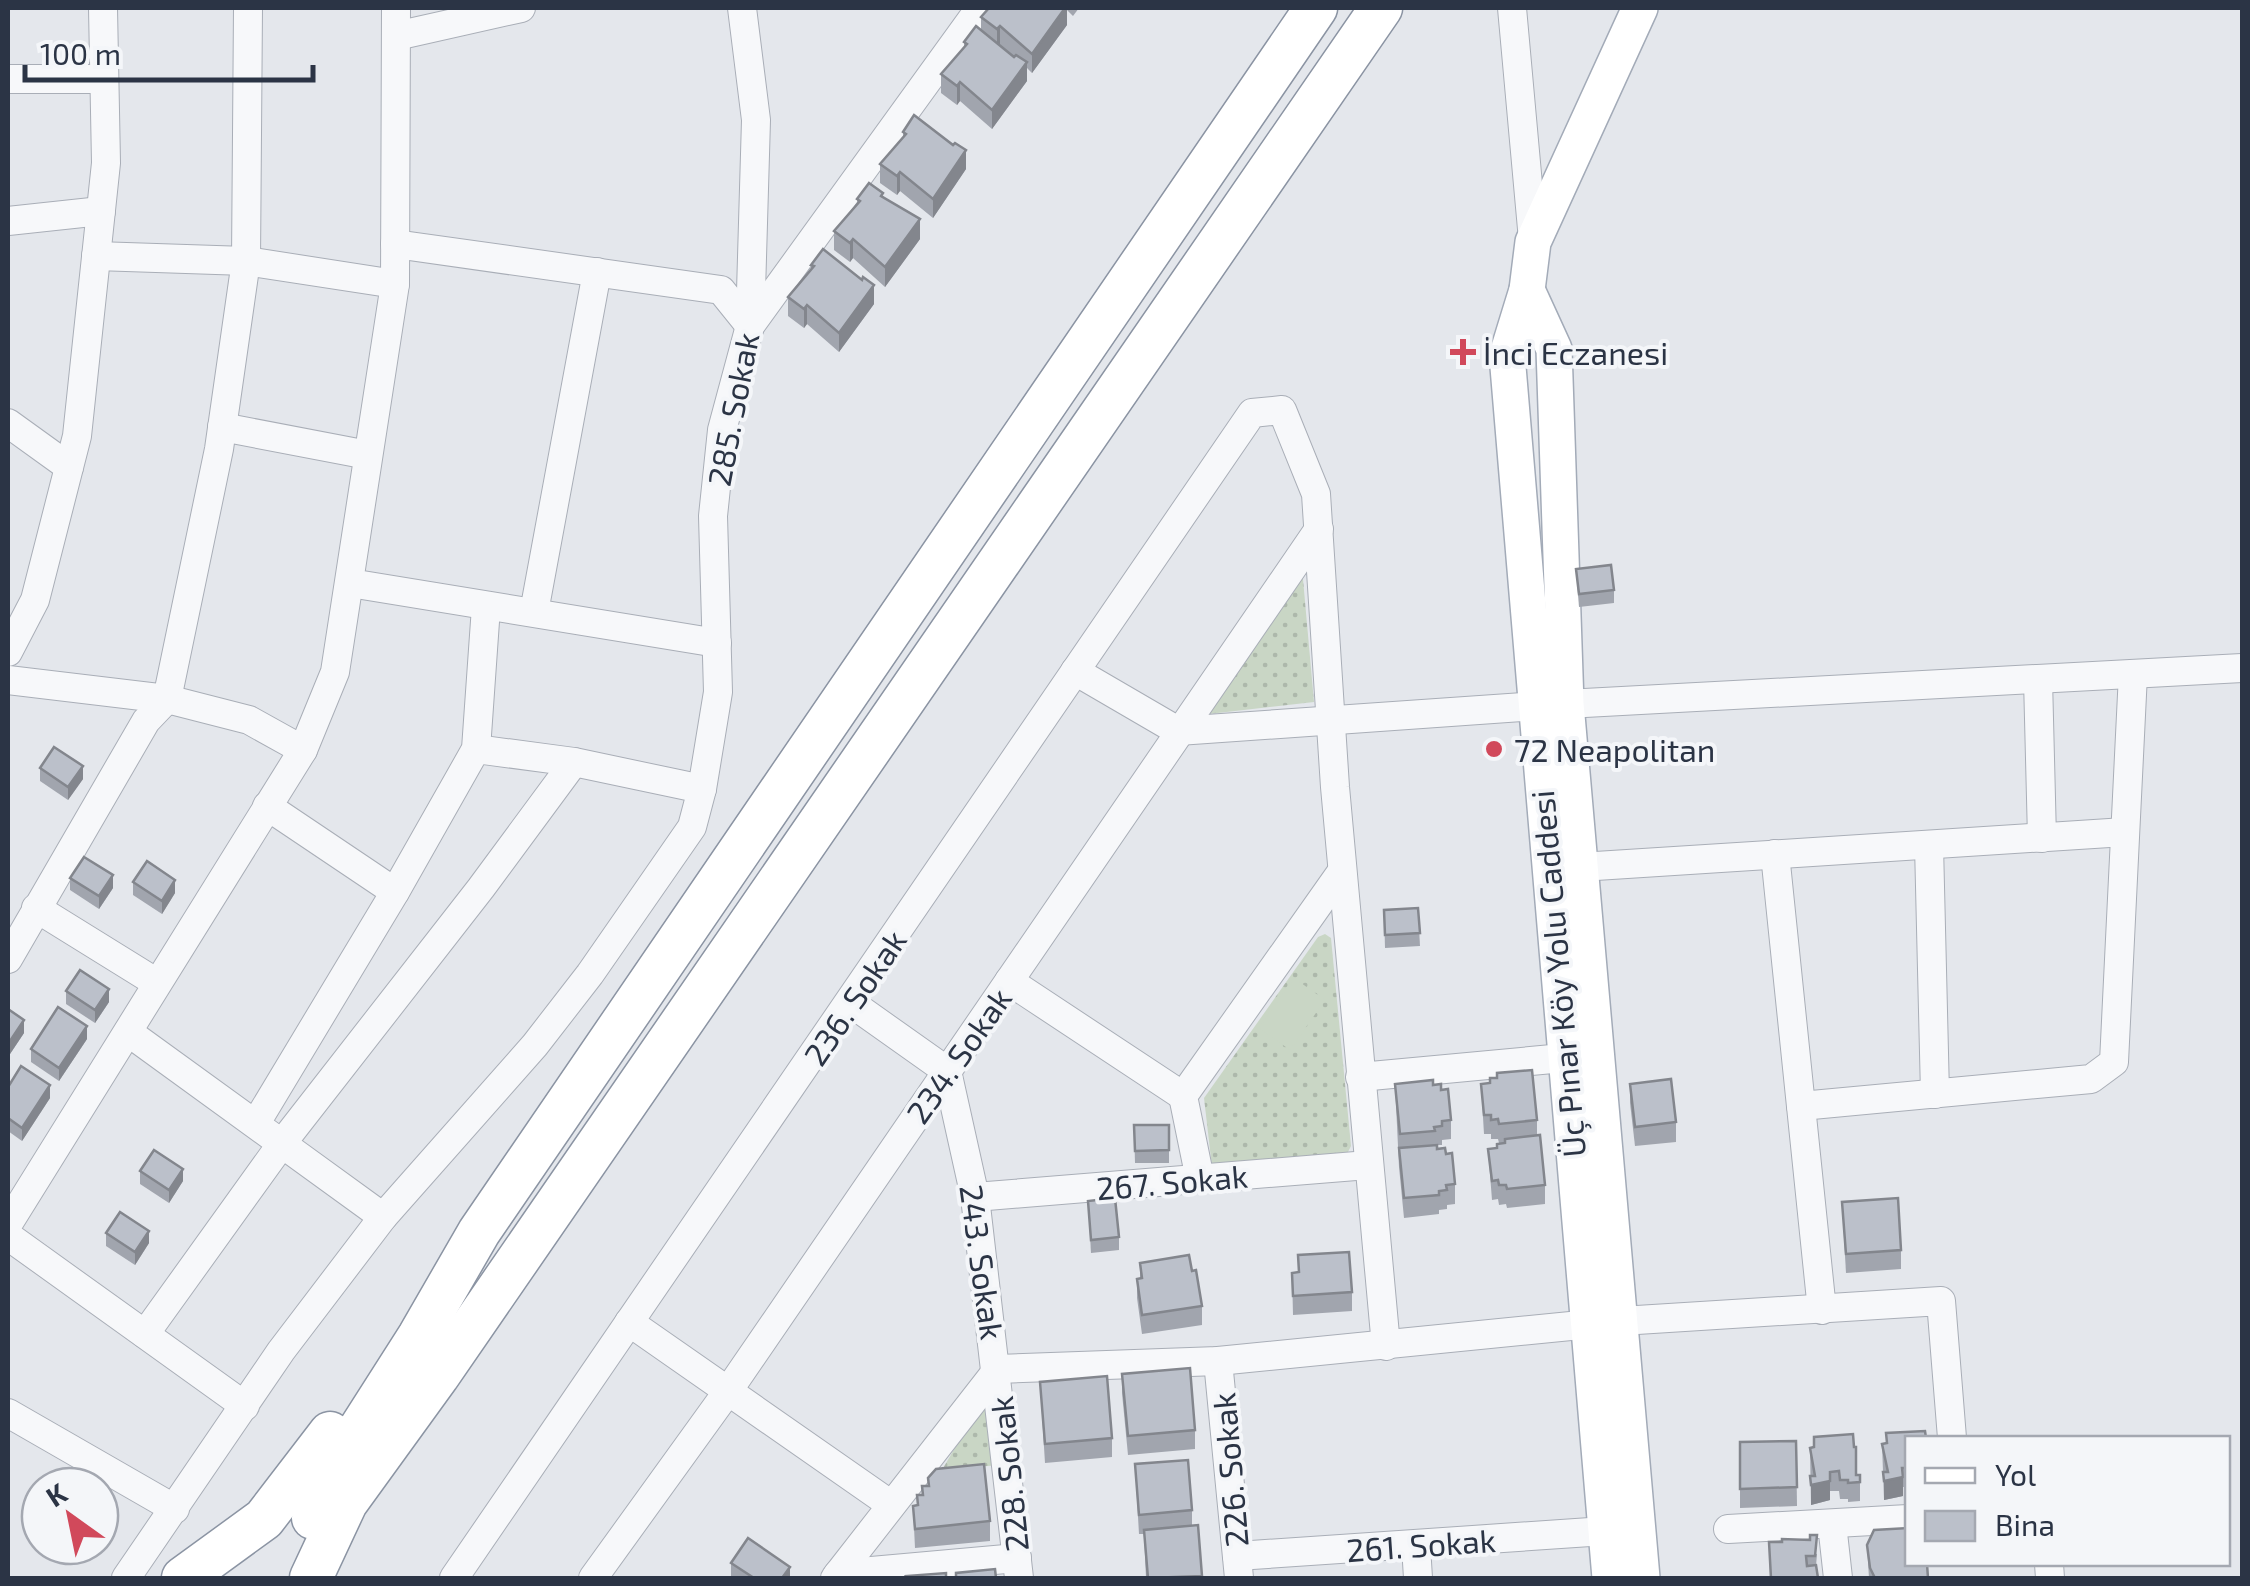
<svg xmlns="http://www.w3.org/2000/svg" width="2250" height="1586" viewBox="0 0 2250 1586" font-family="'Exo 2',sans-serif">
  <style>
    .grass { fill: url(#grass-dots) }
    .pitch { fill: #c9d6c5 }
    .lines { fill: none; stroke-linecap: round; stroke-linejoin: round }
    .minor-casing { stroke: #a9aeb7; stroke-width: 30 }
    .major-casing { stroke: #a3abb8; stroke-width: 38 }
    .highway-casing { stroke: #8b94a3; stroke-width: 45 }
    .minor { stroke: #f7f8fa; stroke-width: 28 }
    .major { stroke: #fff; stroke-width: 35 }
    .highway { stroke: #fff; stroke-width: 42 }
    .wall { fill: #a1a5ae }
    .shaded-wall { fill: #83868d }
    .building { fill: #bbc0ca; stroke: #83868d; stroke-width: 2.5 }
    .poi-dot { fill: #d1495b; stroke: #f4f6f9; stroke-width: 4 }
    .labels { text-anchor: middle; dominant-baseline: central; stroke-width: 8; stroke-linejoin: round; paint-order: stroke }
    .poi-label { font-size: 32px; fill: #2b3445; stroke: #f4f6f9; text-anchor: start }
    .street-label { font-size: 32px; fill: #2b3445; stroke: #f4f6f9 }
  </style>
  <defs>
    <pattern id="grass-dots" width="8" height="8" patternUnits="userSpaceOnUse" patternTransform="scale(2.5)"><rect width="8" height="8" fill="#c9d6c5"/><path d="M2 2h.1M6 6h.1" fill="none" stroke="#adb8ab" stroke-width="1.8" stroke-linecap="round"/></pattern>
  </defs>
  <rect width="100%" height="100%" fill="#e4e7ec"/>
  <!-- grass -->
  <g class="grass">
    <path d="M1302 568 1314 702 1209 714Z"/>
    <path d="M1325 934 1331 938 1351 1146 1347 1154 1212 1167 1204 1098 1318 937Z"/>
    <path d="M985 1407 999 1465 942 1470 977 1410Z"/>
  </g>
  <!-- pitch -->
  <path class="pitch" d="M1294 978 1325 1000 1290 1050 1259 1028Z"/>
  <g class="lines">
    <defs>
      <g id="minor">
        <path d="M1512 8 1533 240"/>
        <path d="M396 36 521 8"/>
        <path d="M8 79H104"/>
        <path d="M8 221 101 211"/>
        <path d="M395 244 721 290 750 326 980 8"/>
        <path d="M96 256 246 261 395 284"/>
        <path d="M8 423 69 467"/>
        <path d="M222 427 368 455"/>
        <path d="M350 583 717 643"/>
        <path d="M534 612 597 272"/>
        <path d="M8 652 35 600 77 436 106 163 103 8"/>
        <path d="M1075 671 1178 731 1566 704 2242 668"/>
        <path d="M2038 679 2042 838"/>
        <path d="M8 680 167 699 249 720 303 750"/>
        <path d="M476 749 574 762 702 789"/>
        <path d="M267 806 395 892"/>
        <path d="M1929 845 1935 1094"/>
        <path d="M1775 854 1822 1310"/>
        <path d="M1580 867 2125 832"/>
        <path d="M36 908 157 983"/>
        <path d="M8 959 146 721 167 699 219 449 246 261 248 8"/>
        <path d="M1009 981 1183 1096"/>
        <path d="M851 1003 947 1071 975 1197 1019 1578"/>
        <path d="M128 1032 383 1217"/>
        <path d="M1360 1077 1563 1058"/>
        <path d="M1801 1106 2091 1079 2114 1062 2133 674"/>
        <path d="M256 1123 395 892 476 749 486 607"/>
        <path d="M1200 1179 1183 1096 1342 871"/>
        <path d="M975 1197 1368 1165"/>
        <path d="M8 1224 303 750 335 672 395 284 396 8"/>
        <path d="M8 1236 245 1406"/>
        <path d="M629 1322 890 1504"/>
        <path d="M145 1334 283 1142 481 888 574 762"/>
        <path d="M1218 1361 1239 1578"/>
        <path d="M998 1369 1218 1361 1621 1321 1941 1301 1952 1438"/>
        <path d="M8 1413 175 1509"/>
        <path d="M1832 1524 1838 1578"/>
        <path d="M1728 1529 1908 1519"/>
        <path d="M1416 1546 1418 1578"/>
        <path d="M1237 1556 1605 1531"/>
        <path d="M2049 1564 2050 1578"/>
        <path d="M838 1574 1017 1558"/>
        <path d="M126 1578 281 1351 383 1217 535 1045 590 974 692 827 702 789 718 692 713 516 722 430 750 326 756 120 742 8"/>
        <path d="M454 1578 1252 413 1282 410 1316 494 1335 787 1386 1346"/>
        <path d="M593 1578 728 1391 1319 529"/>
        <path d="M835 1578 998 1369"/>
      </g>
      <g id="major">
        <path d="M1527 290 1554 349 1566 704 1642 1578"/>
        <path d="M1610 1578 1507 355 1527 290 1533 242 1640 8"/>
      </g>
      <g id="highway">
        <path d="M313 1518 329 1477 419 1336 479 1232 1316 8"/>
        <path d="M183 1578 264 1519 330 1433"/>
        <path d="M311 1578 346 1503 438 1376 1381 8"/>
      </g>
    </defs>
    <!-- minor casing -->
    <use href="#minor" class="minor-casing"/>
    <!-- major casing -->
    <use href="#major" class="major-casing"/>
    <!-- highway casing -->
    <use href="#highway" class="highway-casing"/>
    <!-- minor -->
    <use href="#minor" class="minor"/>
    <!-- major -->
    <use href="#major" class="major"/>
    <!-- highway -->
    <use href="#highway" class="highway"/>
  </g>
  <!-- wall -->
  <g class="wall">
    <path d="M989 8H1079L1073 16 1067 10V25L1032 73 1027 68V81L992 129 960 101 957 105 941 93V74L964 47V42L981 30V17Z"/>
    <path d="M903 132 966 169 933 218 900 191 897 195 880 183V164L903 137Z"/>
    <path d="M883 196 920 239 885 287 853 258 850 262 834 250V231L857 204V199Z"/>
    <path d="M811 265 874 304 839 352 807 324 804 328 788 316V297L811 270Z"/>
    <path d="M1576 569 1614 590V603L1579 607Z"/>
    <path d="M40 768 83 779 68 800 40 781Z"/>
    <path d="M70 878 113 888 99 909 70 890Z"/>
    <path d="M133 882 175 893 162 914 133 895Z"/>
    <path d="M1418 908 1420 946 1385 948 1384 910Z"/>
    <path d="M66 991 109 1002 95 1023 66 1004Z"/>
    <path d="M8 1009 24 1033 10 1054 8 1052Z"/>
    <path d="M87 1039 59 1081 31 1062V1049Z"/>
    <path d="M1395 1084 1433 1085 1441 1090 1451 1120V1139L1442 1140V1145H1437V1149L1446 1154 1455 1184V1204L1447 1205V1209L1439 1210V1214L1404 1218 1399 1167Z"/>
    <path d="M1481 1084 1537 1120V1135L1545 1185V1204L1507 1208 1506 1204 1499 1205 1498 1199 1492 1200 1488 1149 1497 1148 1499 1143 1498 1139H1491V1134H1484Z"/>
    <path d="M1630 1084 1676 1122V1142L1635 1146 1630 1103Z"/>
    <path d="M8 1087 50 1098 22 1141 8 1131Z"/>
    <path d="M1134 1125H1169V1163H1135Z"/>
    <path d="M140 1171 183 1181 169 1203 140 1184Z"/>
    <path d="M1088 1201 1119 1237V1250L1091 1253Z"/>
    <path d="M1842 1202 1901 1250V1269L1846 1273Z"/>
    <path d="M106 1233 149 1243 135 1265 106 1246Z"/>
    <path d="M1298 1255 1352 1292V1311L1293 1315 1292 1273H1298Z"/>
    <path d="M1140 1263 1192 1271 1202 1306V1325L1142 1334 1137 1298V1279H1140Z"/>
    <path d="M1122 1374 1195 1430V1449L1128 1455 1122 1393Z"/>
    <path d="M1040 1382 1112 1438V1457L1045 1463Z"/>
    <path d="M1908 1438V1487H1903V1496L1884 1500 1882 1444Z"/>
    <path d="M1796 1441 1797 1506 1740 1508V1442Z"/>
    <path d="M1810 1448 1856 1475H1860V1501L1848 1502V1499H1840L1839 1491H1830V1500L1811 1505Z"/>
    <path d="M1135 1464 1192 1510V1526L1198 1525 1202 1578H1146L1144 1534H1139Z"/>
    <path d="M922 1486 990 1521V1541L915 1548 913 1506 917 1505V1495H922Z"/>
    <path d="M1769 1542 1817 1554 1816 1566 1818 1578H1770Z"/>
    <path d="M1867 1545 1928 1578H1869Z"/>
    <path d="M731 1563 790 1578H735L731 1576Z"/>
  </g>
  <!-- shaded-wall -->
  <g class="shaded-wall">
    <path d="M1065 8H1067V25L1032 73V54Z"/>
    <path d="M1000 26V45L997 48V29Z"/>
    <path d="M1027 62V81L992 129V110Z"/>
    <path d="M960 82V101L957 105V86Z"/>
    <path d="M966 150V169L933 218V199Z"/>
    <path d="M900 172V191L897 195V176Z"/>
    <path d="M920 219V239L885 287V267Z"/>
    <path d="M853 239V258L850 262V243Z"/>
    <path d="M874 285V304L839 352V333Z"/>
    <path d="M807 305V324L804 328V309Z"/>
    <path d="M83 766V779L68 800V787Z"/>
    <path d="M113 875V888L99 909V896Z"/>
    <path d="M175 880V893L162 914V901Z"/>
    <path d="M109 989V1002L95 1023V1010Z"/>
    <path d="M24 1020V1033L10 1054V1041Z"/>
    <path d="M87 1026V1039L59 1081V1068Z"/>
    <path d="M50 1085V1098L22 1141V1128Z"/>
    <path d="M183 1169V1181L169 1203V1190Z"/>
    <path d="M149 1231V1243L135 1265V1252Z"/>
    <path d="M1903 1477V1496L1884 1500V1481Z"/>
    <path d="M1830 1481V1500L1811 1505V1485Z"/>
    <path d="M790 1567V1578H782Z"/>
  </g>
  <!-- building -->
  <g class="building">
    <path d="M989 8H1065L1032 54 1000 26 997 29 981 17Z"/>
    <path d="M976 26 1014 57 1016 55 1027 62 992 110 960 82 957 86 941 74 967 44 964 42Z"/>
    <path d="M914 115 953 145 955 143 966 150 933 199 900 172 897 176 880 164 906 134 903 132Z"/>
    <path d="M869 183 883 193 881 196 920 219 885 267 853 239 850 243 834 231 860 201 857 199Z"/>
    <path d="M823 249 862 280 863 277 874 285 839 333 807 305 804 309 788 297 814 266 811 265Z"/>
    <path d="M1611 565 1614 590 1579 594 1576 569Z"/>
    <path d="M54 747 83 766 68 787 40 768Z"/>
    <path d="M84 857 113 875 99 896 70 878Z"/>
    <path d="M147 861 175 880 162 901 133 882Z"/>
    <path d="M1418 908 1420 933 1385 935 1384 910Z"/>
    <path d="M80 970 109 989 95 1010 66 991Z"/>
    <path d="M58 1007 87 1026 59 1068 31 1049Z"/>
    <path d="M8 1009 24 1020 10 1041 8 1040Z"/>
    <path d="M21 1066 50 1085 22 1128 8 1118V1087Z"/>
    <path d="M1532 1070 1537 1120 1499 1124 1498 1119 1491 1120V1115H1484L1481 1084 1490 1083V1078H1497V1073Z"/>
    <path d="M1671 1079 1676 1122 1635 1127 1630 1084Z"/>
    <path d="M1433 1080V1085L1441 1084V1090L1448 1089 1451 1120 1442 1121V1126L1434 1127 1435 1131 1400 1134 1395 1084Z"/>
    <path d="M1134 1125H1169V1150L1135 1151Z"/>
    <path d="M1540 1135 1545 1185 1507 1189 1506 1185H1499L1498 1180 1492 1181 1488 1149 1497 1148V1144L1505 1143V1139Z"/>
    <path d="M1437 1145V1149L1445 1148 1446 1154 1452 1153 1455 1184 1446 1185 1447 1190 1439 1191V1195L1404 1198 1399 1148Z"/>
    <path d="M154 1150 183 1169 169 1190 140 1171Z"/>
    <path d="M1115 1198 1119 1237 1091 1240 1088 1201Z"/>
    <path d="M1898 1198 1901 1250 1846 1254 1842 1202Z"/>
    <path d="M120 1212 149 1231 135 1252 106 1233Z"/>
    <path d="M1349 1252 1352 1292 1293 1296 1292 1273 1299 1272 1298 1255Z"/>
    <path d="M1189 1255 1192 1271 1196 1270 1202 1306 1142 1315 1137 1279 1142 1278 1140 1263Z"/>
    <path d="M1190 1368 1195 1430 1128 1436 1122 1374Z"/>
    <path d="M1107 1376 1112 1438 1045 1444 1040 1382Z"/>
    <path d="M1925 1431 1926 1438H1908V1468H1902L1903 1477 1884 1481 1883 1472H1888L1882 1444 1887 1443 1886 1433Z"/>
    <path d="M1853 1434 1854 1447H1856V1475H1860V1482L1848 1483V1480H1840L1839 1471 1830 1472V1481L1811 1485 1810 1476H1815L1810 1448 1814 1447V1437Z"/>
    <path d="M1796 1441 1797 1487 1740 1489V1442Z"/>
    <path d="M1188 1460 1192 1510 1139 1515 1135 1464Z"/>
    <path d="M984 1464 990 1521 915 1529 913 1506 918 1505 917 1495H923L922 1486H929L928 1478 936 1469Z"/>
    <path d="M1198 1525 1202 1576 1148 1578 1144 1530Z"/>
    <path d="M1908 1528V1564H1927L1928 1578H1875L1870 1568 1867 1545 1874 1530Z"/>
    <path d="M1810 1535H1817L1815 1556H1806L1807 1566 1816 1565 1818 1578H1771L1769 1542H1782V1539L1810 1540Z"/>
    <path d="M748 1538 790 1567 782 1578H754L731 1563Z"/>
    <path d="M995 1569 996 1578H956V1573Z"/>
    <path d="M946 1573V1578H907L906 1576Z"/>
  </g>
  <!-- markers -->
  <g class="poi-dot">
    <path d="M1458 337h10v10h10v10h-10v10h-10v-10h-10v-10h10z"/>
    <circle cx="1494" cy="749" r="10"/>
  </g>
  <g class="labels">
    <!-- poi labels -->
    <g class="poi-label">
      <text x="1483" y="352">İnci Eczanesi</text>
      <text x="1514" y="749">72 Neapolitan</text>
    </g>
    <!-- street labels -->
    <g class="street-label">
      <text transform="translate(732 409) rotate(-79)">285. Sokak</text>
      <text transform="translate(1557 974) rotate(-95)">Üç Pınar Köy Yolu Caddesi</text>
      <text transform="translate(854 997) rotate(-56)">236. Sokak</text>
      <text transform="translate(958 1055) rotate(-55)">234. Sokak</text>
      <text transform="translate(1172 1181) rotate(-5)">267. Sokak</text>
      <text transform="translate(983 1262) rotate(82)">243. Sokak</text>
      <text transform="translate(1229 1470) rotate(-95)">226. Sokak</text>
      <text transform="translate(1008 1474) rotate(-96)">228. Sokak</text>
      <text transform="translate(1421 1544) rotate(-4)">261. Sokak</text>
    </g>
  </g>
  <!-- border -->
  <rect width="2250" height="1586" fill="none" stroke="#2b3445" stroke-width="20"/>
  <!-- legend -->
  <rect x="1905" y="1436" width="325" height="130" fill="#f4f6f9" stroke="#a4a8b1" stroke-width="2.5"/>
  <rect x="1925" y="1468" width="50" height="15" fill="#ffffff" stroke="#a4a8b1" stroke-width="2.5"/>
  <text x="1995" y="1486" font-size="30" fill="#2b3445">Yol</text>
  <rect x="1925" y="1511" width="50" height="30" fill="#bbc0ca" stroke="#a4a8b1" stroke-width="2.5"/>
  <text x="1995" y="1536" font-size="30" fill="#2b3445">Bina</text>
  <!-- north arrow -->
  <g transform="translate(70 1516) rotate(327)"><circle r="48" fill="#f4f6f9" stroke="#a4a8b1" stroke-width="2.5"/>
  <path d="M0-8L18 38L0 25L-18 38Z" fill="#d1495b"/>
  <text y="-15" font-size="28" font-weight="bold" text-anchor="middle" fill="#2b3445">K</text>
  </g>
  <!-- scale -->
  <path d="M25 65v15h288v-15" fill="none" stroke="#2b3445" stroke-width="5"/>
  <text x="40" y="65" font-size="30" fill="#2b3445" stroke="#f4f6f9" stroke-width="8" paint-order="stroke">100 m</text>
</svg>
